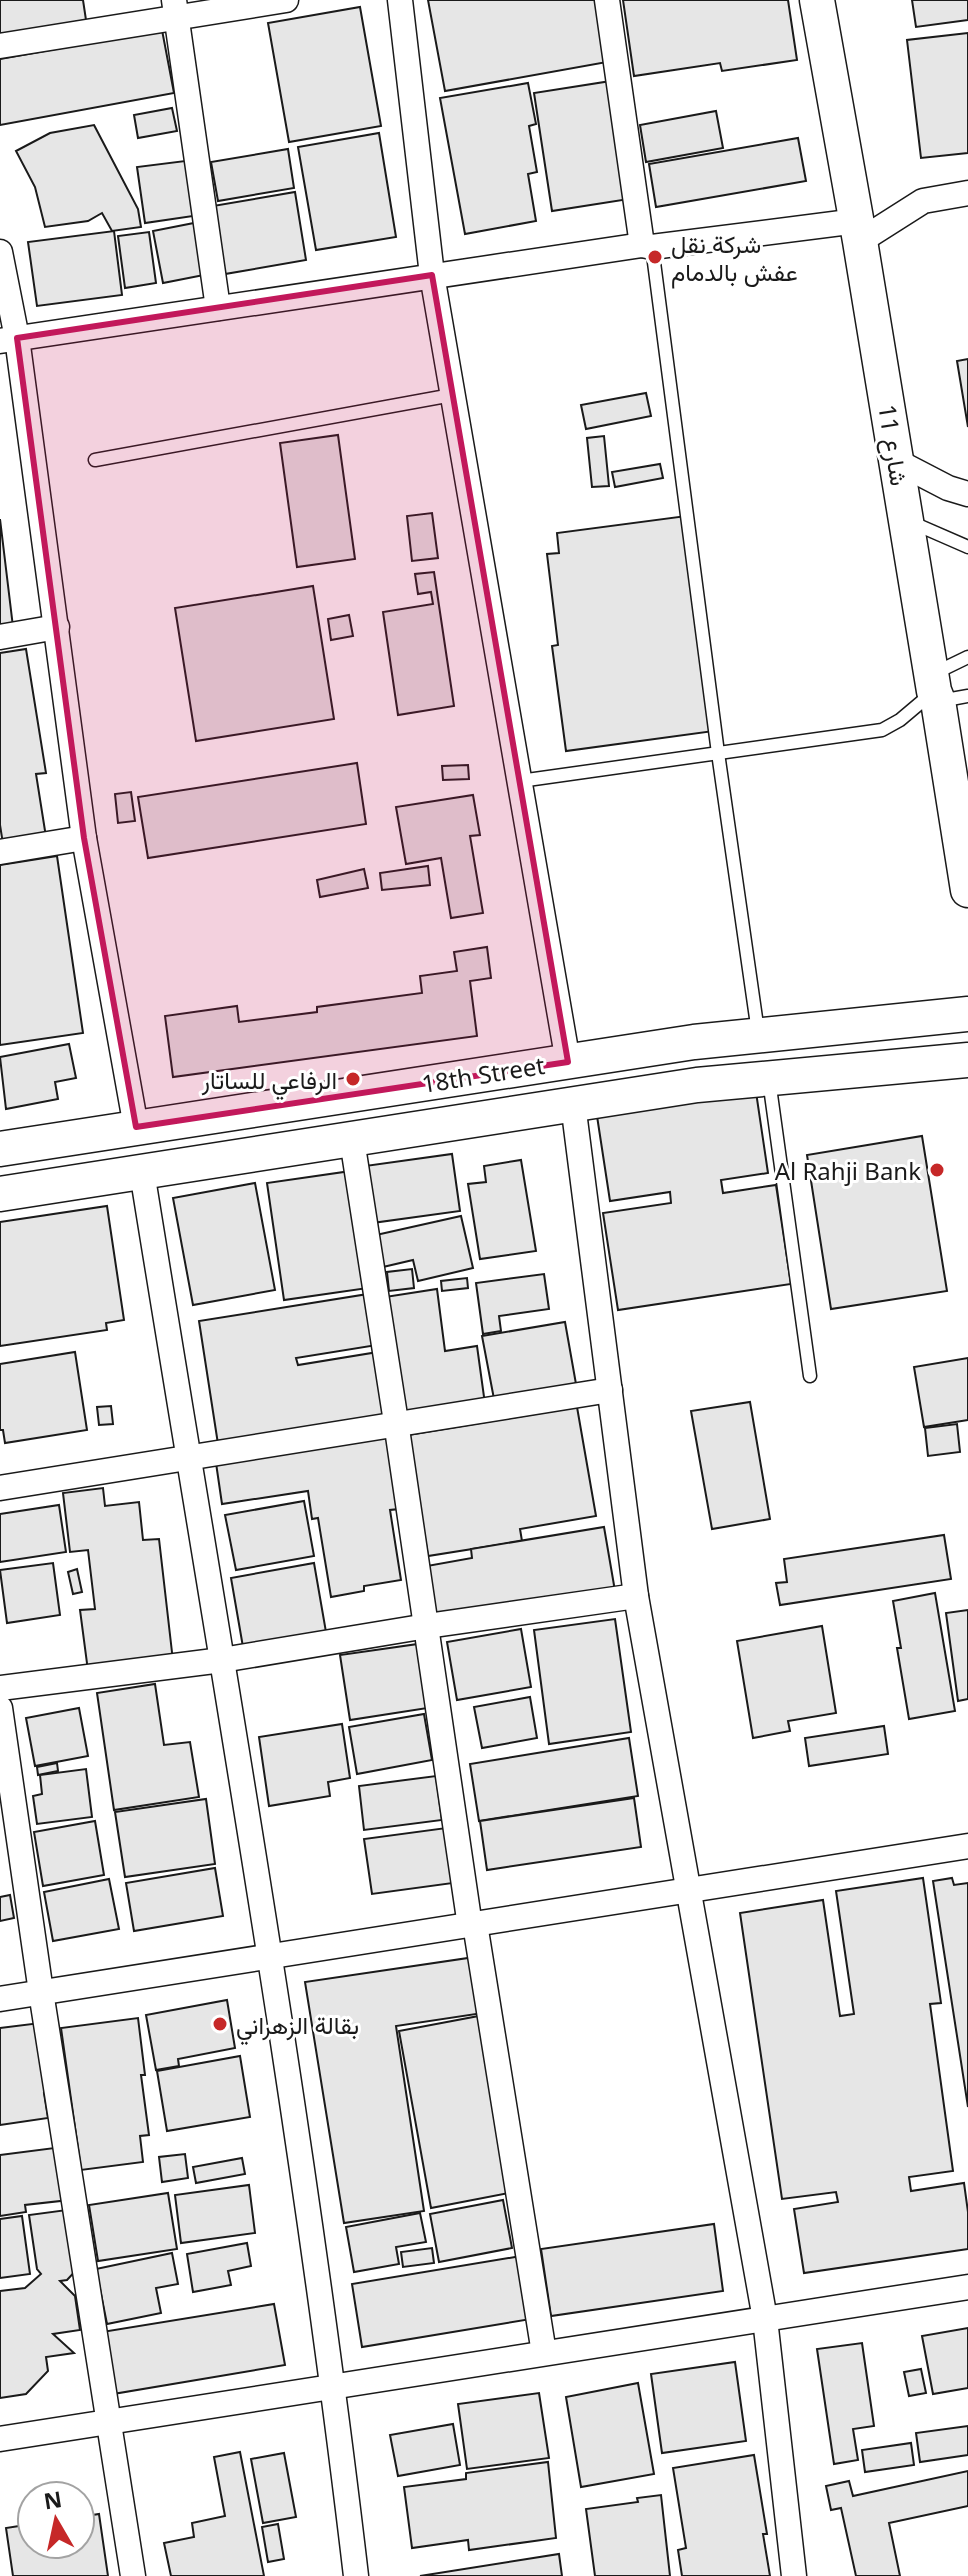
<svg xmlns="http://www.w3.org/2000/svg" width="968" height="2576" viewBox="0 0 968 2576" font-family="'Noto Sans',Vazirmatn,sans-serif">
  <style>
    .building { fill: #e6e6e6; stroke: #1a1a1a; stroke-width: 2 }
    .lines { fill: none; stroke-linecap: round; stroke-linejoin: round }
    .lane-casing { stroke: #1a1a1a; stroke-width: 15 }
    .street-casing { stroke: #1a1a1a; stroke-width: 27 }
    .secondary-casing { stroke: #1a1a1a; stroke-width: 37 }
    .lane { stroke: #fff; stroke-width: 12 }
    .street { stroke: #fff; stroke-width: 24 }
    .secondary { stroke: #fff; stroke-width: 34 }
    .marked { fill: #c2185b; fill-opacity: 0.2; stroke: #c2185b; stroke-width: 6; stroke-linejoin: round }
    .poi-dot { fill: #c62828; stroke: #fff; stroke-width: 3 }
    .labels { text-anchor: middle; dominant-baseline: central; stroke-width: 6; stroke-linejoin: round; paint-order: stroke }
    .poi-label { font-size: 24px; fill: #1a1a1a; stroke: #fff; text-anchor: start }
    .street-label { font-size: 24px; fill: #1a1a1a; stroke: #fff }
  </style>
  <rect width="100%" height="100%" fill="#fff"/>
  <!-- building -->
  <g class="building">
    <path d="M0 0H83L86 20 0 35Z"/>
    <path d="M428 0H596L607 62 445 91Z"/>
    <path d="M623 0H788L797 60 722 71 720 63 634 76Z"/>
    <path d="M912 0H968V20L916 27Z"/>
    <path d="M360 7 381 126 289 142 268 23Z"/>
    <path d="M162 30 174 93 0 125V59Z"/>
    <path d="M968 33V153L921 158 907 40Z"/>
    <path d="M611 81 629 199 552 211 534 93Z"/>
    <path d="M528 83 536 124 529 126 537 172 528 174 536 221 465 234 440 98Z"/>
    <path d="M172 108 177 131 138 138 134 115Z"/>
    <path d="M716 111 723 148 646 162 640 125Z"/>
    <path d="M94 125 138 209 141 227 112 231 102 213 88 221 45 227 35 187 16 151 50 133Z"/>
    <path d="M379 133 396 237 316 250 298 147Z"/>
    <path d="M798 138 806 181 656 207 649 164Z"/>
    <path d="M288 149 294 188 218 201 211 162Z"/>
    <path d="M193 160 200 215 145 223 137 167Z"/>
    <path d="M295 192 306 260 225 274 213 206Z"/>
    <path d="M199 222 209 274 163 283 153 231Z"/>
    <path d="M114 231 122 295 37 306 28 242Z"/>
    <path d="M149 232 156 283 125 288 118 236Z"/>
    <path d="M968 359V427L957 361Z"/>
    <path d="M646 393 651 416 586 429 581 405Z"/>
    <path d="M338 435 355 559 297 567 280 443Z"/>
    <path d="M604 436 609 486 592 487 587 438Z"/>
    <path d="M660 464 663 478 615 487 612 472Z"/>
    <path d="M432 513 438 558 412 561 407 516Z"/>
    <path d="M686 516 714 731 566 751 552 646 558 645 547 554 559 553 557 533Z"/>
    <path d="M0 519 13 627 0 629Z"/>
    <path d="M434 572 454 706 398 715 383 612 433 604 431 592 418 594 415 574Z"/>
    <path d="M313 586 334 719 196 741 175 608Z"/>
    <path d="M349 615 353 636 331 640 328 619Z"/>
    <path d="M26 649 46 773 36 774 46 837 3 844 0 825V653Z"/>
    <path d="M357 763 366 824 148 858 138 797Z"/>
    <path d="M468 765 469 779 443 780 442 766Z"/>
    <path d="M131 792 135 821 118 823 115 794Z"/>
    <path d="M473 795 480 835 470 836 483 913 451 918 441 858 406 864 396 807Z"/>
    <path d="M57 856 83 1033 0 1045V865Z"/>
    <path d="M428 866 430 885 382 890 380 873Z"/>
    <path d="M364 869 368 888 320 897 317 880Z"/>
    <path d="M487 947 491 978 470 981 477 1036 173 1077 165 1016 237 1006 239 1022 317 1012V1007L422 993 420 976 457 971 454 952Z"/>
    <path d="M69 1044 76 1078 55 1082 58 1099 6 1109 0 1057Z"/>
    <path d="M756 1092 768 1173 721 1180 723 1193 776 1185 791 1284 618 1310 603 1213 671 1203 670 1192 610 1201 597 1116Z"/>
    <path d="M922 1136 947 1291 831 1309 807 1155Z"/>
    <path d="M452 1154 460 1211 372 1223 365 1166Z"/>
    <path d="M521 1160 536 1251 480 1259 468 1184 486 1182 484 1166Z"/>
    <path d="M351 1171 368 1288 284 1300 267 1183Z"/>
    <path d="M255 1183 275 1290 193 1305 173 1198Z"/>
    <path d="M107 1206 124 1320 106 1323 107 1330 0 1346V1222Z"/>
    <path d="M461 1216 473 1268 418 1281 413 1260 383 1267 376 1235Z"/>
    <path d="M412 1269 414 1288 389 1291 387 1272Z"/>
    <path d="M544 1274 549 1309 499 1316 501 1331 483 1334 476 1283Z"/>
    <path d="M467 1278 468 1288 442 1291 441 1281Z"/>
    <path d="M437 1289 445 1351 477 1346 485 1404 400 1416 385 1297Z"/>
    <path d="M368 1294 377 1345 296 1358 298 1365 378 1352 388 1417 218 1444 199 1321Z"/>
    <path d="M565 1322 576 1384 494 1399 482 1336Z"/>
    <path d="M75 1352 87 1430 5 1443 3 1430H0V1364Z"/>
    <path d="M968 1358V1420L924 1427 914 1367Z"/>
    <path d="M750 1402 770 1519 712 1529 691 1411Z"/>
    <path d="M111 1406 113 1424 99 1425 97 1407Z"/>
    <path d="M577 1407 596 1516 520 1529 522 1541 428 1556 408 1435Z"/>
    <path d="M957 1424 960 1452 928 1456 925 1428Z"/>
    <path d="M387 1436 399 1509 390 1510 401 1580 364 1586V1591L331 1597 318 1518 312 1519 308 1491 222 1504 216 1463Z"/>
    <path d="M103 1488 105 1506 139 1502 143 1540 159 1539 173 1661 88 1671 80 1610 95 1609 88 1550 70 1552 63 1493Z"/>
    <path d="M304 1501 314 1556 236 1570 225 1515Z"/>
    <path d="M59 1505 66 1552 0 1562V1514Z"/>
    <path d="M604 1527 615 1591 436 1620 427 1566 472 1558 471 1549Z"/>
    <path d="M944 1535 951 1579 780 1605 776 1583 787 1582 784 1559Z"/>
    <path d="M53 1563 60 1615 7 1623 0 1570Z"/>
    <path d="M314 1563 326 1632 243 1647 231 1578Z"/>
    <path d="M77 1569 82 1592 73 1594 68 1572Z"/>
    <path d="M935 1593 955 1711 909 1719 897 1648H901L893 1601Z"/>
    <path d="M968 1610V1699L958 1701 946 1613Z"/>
    <path d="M615 1619 631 1732 549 1744 534 1630Z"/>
    <path d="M822 1626 836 1713 788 1721 790 1731 753 1738 737 1641Z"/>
    <path d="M521 1629 531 1687 457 1700 447 1642Z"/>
    <path d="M425 1643 434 1707 350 1720 340 1655Z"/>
    <path d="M155 1684 164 1745 190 1742 199 1797 114 1810 97 1693Z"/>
    <path d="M530 1697 537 1738 482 1748 474 1707Z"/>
    <path d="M79 1708 88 1756 35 1766 26 1718Z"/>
    <path d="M424 1714 432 1760 357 1774 349 1727Z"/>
    <path d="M342 1724 350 1778 328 1782 330 1796 269 1806 259 1737Z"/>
    <path d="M884 1726 888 1754 809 1766 805 1738Z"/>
    <path d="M629 1738 638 1796 479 1821 470 1764Z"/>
    <path d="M57 1763 58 1771 38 1775 37 1767Z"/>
    <path d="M86 1769 92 1817 37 1824 33 1796 42 1794 40 1775Z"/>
    <path d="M436 1776 442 1820 364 1830 359 1786Z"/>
    <path d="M634 1798 641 1847 487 1870 480 1821Z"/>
    <path d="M206 1799 215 1864 125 1877 115 1812Z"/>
    <path d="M95 1821 104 1875 43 1886 34 1832Z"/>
    <path d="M446 1828 453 1883 372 1894 364 1839Z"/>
    <path d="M215 1868 223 1916 134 1931 126 1883Z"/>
    <path d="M923 1878 941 2003 930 2004 953 2171 909 2177 911 2191 964 2183 968 2212V2249L804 2273 794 2209 838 2202 836 2192 782 2199 740 1913 823 1900 840 2016 854 2014 836 1891Z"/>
    <path d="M952 1878 954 1885 968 1883V2107L933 1881Z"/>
    <path d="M109 1879 119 1929 53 1941 44 1892Z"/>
    <path d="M10 1895 14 1918 0 1921V1897Z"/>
    <path d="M475 1957 483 2013 396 2026 424 2211 344 2223 305 1982Z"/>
    <path d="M227 2000 235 2048 178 2059 179 2066 156 2070 146 2015Z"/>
    <path d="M484 2015 509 2193 431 2208 399 2031Z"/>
    <path d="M138 2018 145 2075H141L149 2135 140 2136 143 2162 81 2170 61 2028Z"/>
    <path d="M40 2023 50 2092 44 2093 48 2118 0 2125V2028Z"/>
    <path d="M240 2056 250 2117 167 2131 157 2071Z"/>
    <path d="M62 2147 69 2200 25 2205 26 2212 0 2216V2155Z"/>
    <path d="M185 2154 188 2178 162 2182 159 2157Z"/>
    <path d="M242 2158 245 2174 196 2183 193 2167Z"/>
    <path d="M249 2185 255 2233 181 2243 175 2195Z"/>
    <path d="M168 2193 177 2249 98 2261 89 2205Z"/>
    <path d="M503 2200 512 2248 439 2262 430 2214Z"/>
    <path d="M74 2209 81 2265 67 2280 60 2281 75 2296 80 2330 53 2334 74 2353 46 2357 48 2371 26 2394 0 2398V2291L25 2288 41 2274 37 2269 29 2215Z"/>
    <path d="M420 2213 426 2242 396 2247 399 2264 354 2272 346 2227Z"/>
    <path d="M22 2216 30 2274 0 2278V2219Z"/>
    <path d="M714 2224 723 2291 551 2316 541 2249Z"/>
    <path d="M247 2243 251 2266 228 2271 231 2285 193 2292 187 2254Z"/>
    <path d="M432 2248 434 2263 403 2267 401 2252Z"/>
    <path d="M172 2253 178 2284 156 2288 161 2313 107 2324 96 2269Z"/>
    <path d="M521 2256 531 2319 362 2347 352 2284Z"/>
    <path d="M274 2304 285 2365 113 2394 102 2332Z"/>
    <path d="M968 2328V2388L933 2394 922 2336Z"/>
    <path d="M862 2343 874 2426 853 2429 858 2460 834 2464 817 2349Z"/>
    <path d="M735 2362 746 2441 662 2453 651 2374Z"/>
    <path d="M921 2369 926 2393 909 2396 904 2372Z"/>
    <path d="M638 2383 654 2474 581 2487 566 2397Z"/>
    <path d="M539 2393 549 2458 467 2469 458 2404Z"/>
    <path d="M453 2424 460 2465 398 2476 390 2435Z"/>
    <path d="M968 2426V2455L920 2462 916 2433Z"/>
    <path d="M911 2443 914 2465 865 2472 862 2450Z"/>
    <path d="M240 2452 264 2576H171L164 2543 194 2537 192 2523 225 2516 214 2457Z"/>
    <path d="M284 2453 296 2517 263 2523 251 2459Z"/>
    <path d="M754 2455 767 2534H763L770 2576H682L678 2550 686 2548 673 2468Z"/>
    <path d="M548 2462 556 2538 469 2550 468 2540 412 2548 404 2487 466 2479V2473Z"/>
    <path d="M968 2471V2506L889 2523 900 2576H856L841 2508 831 2510 826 2486 849 2481 853 2496Z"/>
    <path d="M661 2495 670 2576H595L586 2509 638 2502 637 2498Z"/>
    <path d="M99 2514 108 2576H13L6 2528 32 2524V2544H80V2517Z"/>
    <path d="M278 2524 284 2559 268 2562 262 2527Z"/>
    <path d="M559 2554 562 2576H420Z"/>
  </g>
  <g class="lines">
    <defs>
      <g id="lane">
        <path d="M652 247 718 753 758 1032"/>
        <path d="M95 460 452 395"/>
        <path d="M913 523 968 547"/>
        <path d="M935 673 968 657"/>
        <path d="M940 701 968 696"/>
        <path d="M520 781 882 730 900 720 932 693"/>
        <path d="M769 1080 810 1376"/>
      </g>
      <g id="street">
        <path d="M174 0 218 308"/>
        <path d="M400 0 432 275 568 1062"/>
        <path d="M607 0 642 245"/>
        <path d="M0 46 286 0"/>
        <path d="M860 241 923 201 968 193"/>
        <path d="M0 252 17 338 84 838 136 1127"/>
        <path d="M0 341 642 245 652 247 857 221"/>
        <path d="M896 461 948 488 968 494"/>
        <path d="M0 637 57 627"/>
        <path d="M0 852 84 838"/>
        <path d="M573 1104 636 1596 765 2319 794 2576"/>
        <path d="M352 1140 396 1422 470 1926"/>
        <path d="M142 1172C217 1639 301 2106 356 2576"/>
        <path d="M0 1488 610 1390"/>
        <path d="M0 1688 222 1660 427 1626 636 1596"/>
        <path d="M0 1708 41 1992 133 2576"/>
        <path d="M475 1924 544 2353"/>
        <path d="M0 1999 968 1846"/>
        <path d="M0 2439 968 2287"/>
      </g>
      <g id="secondary">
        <path d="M817 0 860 241 934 691 938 701 968 890"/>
        <path d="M0 1149 694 1042 968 1014"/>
        <path d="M0 1194 697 1085 968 1060"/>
      </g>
    </defs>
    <!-- lane casing -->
    <use href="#lane" class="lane-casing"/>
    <!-- street casing -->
    <use href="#street" class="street-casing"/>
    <!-- secondary casing -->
    <use href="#secondary" class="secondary-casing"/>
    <!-- lane -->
    <use href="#lane" class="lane"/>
    <!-- street -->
    <use href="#street" class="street"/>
    <!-- secondary -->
    <use href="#secondary" class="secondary"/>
  </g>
  <!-- marked area -->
  <path class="marked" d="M432 275 568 1062 136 1127 84 838 17 338Z"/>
  <!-- markers -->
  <g class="poi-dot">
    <circle cx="655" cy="257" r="8"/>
    <circle cx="353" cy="1079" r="8"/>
    <circle cx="937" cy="1170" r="8"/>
    <circle cx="220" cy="2024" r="8"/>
  </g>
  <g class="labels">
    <!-- poi labels -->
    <g class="poi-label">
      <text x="671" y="243">شركة نقل<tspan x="671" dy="28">عفش بالدمام</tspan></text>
      <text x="337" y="1079" text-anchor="end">الرفاعي للساتار</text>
      <text x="921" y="1170" text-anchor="end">Al Rahji Bank</text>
      <text x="236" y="2024">بقالة الزهراني</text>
    </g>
    <!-- street labels -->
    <g class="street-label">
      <text transform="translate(894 445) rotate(81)">شارع 11</text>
      <text transform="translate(483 1074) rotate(-9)">18th Street</text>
    </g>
  </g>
  <!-- north arrow -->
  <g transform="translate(56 2520) rotate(351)"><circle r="38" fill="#ffffff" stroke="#a3a3a3" stroke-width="2"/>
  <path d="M0-6L14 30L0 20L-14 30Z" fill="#c62828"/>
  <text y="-12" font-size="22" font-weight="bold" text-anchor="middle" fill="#1a1a1a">N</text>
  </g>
</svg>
